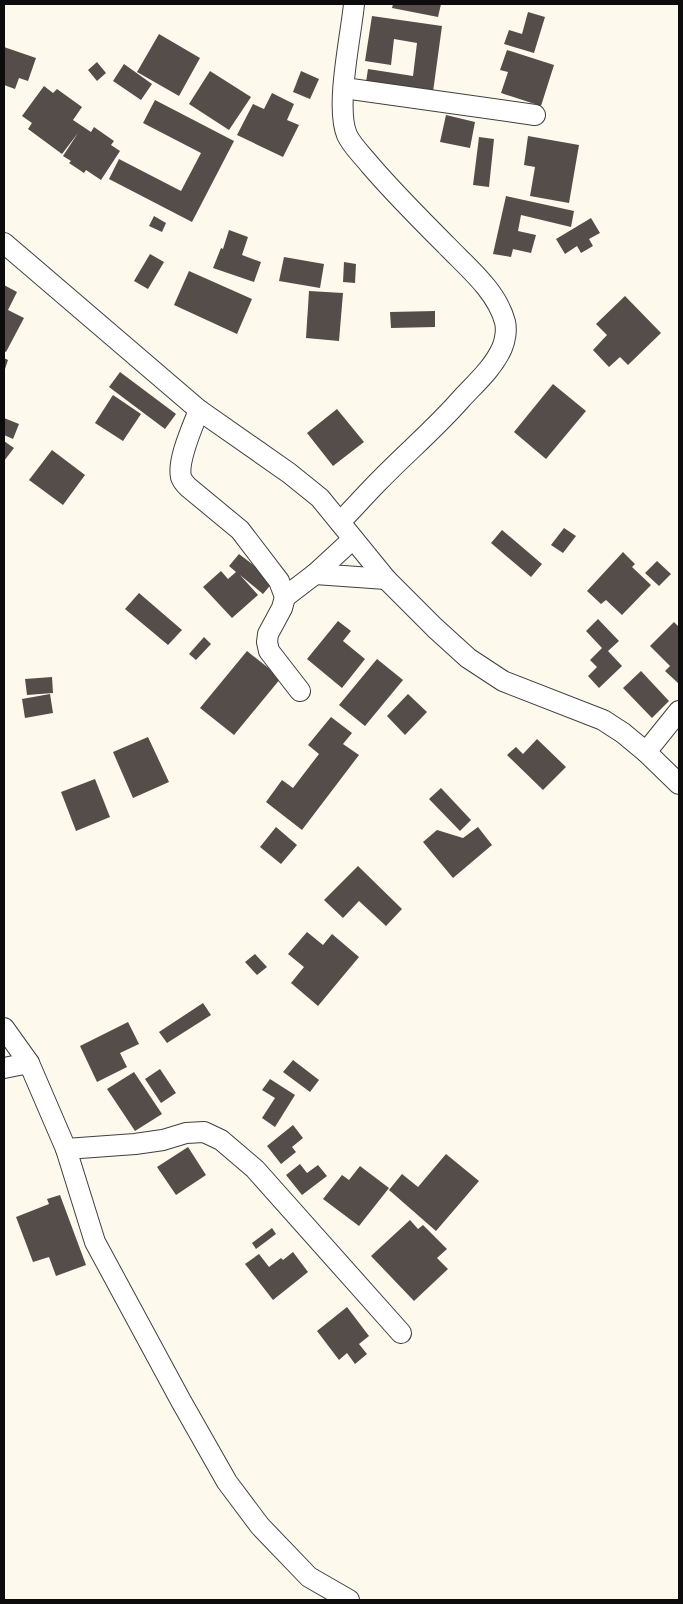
<svg xmlns="http://www.w3.org/2000/svg" width="683" height="1604" viewBox="0 0 683 1604" font-family="'Crimson Pro',serif">
  <style>
    .building { fill: #544d4a }
    .lines { fill: none; stroke-linecap: round; stroke-linejoin: round }
    .street-casing { stroke: #3f3f3f; stroke-width: 22 }
    .street { stroke: #fff; stroke-width: 20 }
  </style>
  <rect width="100%" height="100%" fill="#fdfaed"/>
  <!-- building -->
  <g class="building">
    <path d="M393 4H441L438 17 392 8Z"/>
    <path d="M528 12 545 17 534 53 504 44 509 30 522 34Z"/>
    <path d="M372 16 442 26 433 92 366 82 368 69 413 76 417 43 394 39 391 65 365 61Z"/>
    <path d="M159 34 200 58 179 96 137 72Z"/>
    <path d="M4 47 36 58 28 81 19 78 15 89 4 85Z"/>
    <path d="M507 50 554 65 541 106 501 93 508 72 500 70Z"/>
    <path d="M97 62 106 73 97 81 88 70Z"/>
    <path d="M124 64 152 84 141 100 113 81Z"/>
    <path d="M210 71 251 97 229 130 189 104Z"/>
    <path d="M301 71 319 79 310 99 293 92Z"/>
    <path d="M44 86 53 93 57 89 82 107 73 120 91 132 94 127 114 141 111 145 120 151 101 180 86 170 84 173 69 163 71 161 63 156 78 133 62 154 28 129 32 123 22 116Z"/>
    <path d="M272 93 294 104 287 120 299 125 283 157 237 135 253 104 264 109Z"/>
    <path d="M155 100 234 141 192 222 109 179 119 159 181 191 201 153 143 123Z"/>
    <path d="M446 115 475 122 470 148 440 142Z"/>
    <path d="M528 136 579 145 569 203 530 196 535 167 524 165Z"/>
    <path d="M479 137 494 139 489 187 473 185Z"/>
    <path d="M506 196 574 211 571 227 521 215 518 231 536 235 531 253 513 249 511 257 493 254Z"/>
    <path d="M154 216 166 223 162 232 149 226Z"/>
    <path d="M591 218 600 233 589 239 593 246 581 253 577 246 565 254 556 239Z"/>
    <path d="M229 230 248 237 242 255 261 262 254 282 213 268 221 248 223 249Z"/>
    <path d="M150 254 164 262 148 289 134 281Z"/>
    <path d="M284 257 324 264 320 288 279 281Z"/>
    <path d="M344 262 356 264 355 283 343 282Z"/>
    <path d="M189 271 252 299 237 334 174 305Z"/>
    <path d="M4 285 17 292 8 310 24 318 6 352 4 351Z"/>
    <path d="M309 291 343 293 339 341 306 338Z"/>
    <path d="M625 296 661 333 628 365 620 357 609 367 593 350 607 335 596 324Z"/>
    <path d="M435 311V327L391 328 390 312Z"/>
    <path d="M4 358 8 360 4 372Z"/>
    <path d="M120 372 176 414 165 429 109 387Z"/>
    <path d="M553 384 586 411 546 459 514 432Z"/>
    <path d="M113 395 141 414 123 441 95 423Z"/>
    <path d="M337 409 364 442 333 466 307 433Z"/>
    <path d="M4 418 19 424 13 439 4 435Z"/>
    <path d="M4 441 14 448 4 461Z"/>
    <path d="M52 450 85 475 63 505 29 480Z"/>
    <path d="M564 528 576 536 563 553 551 545Z"/>
    <path d="M502 530 542 564 531 577 491 543Z"/>
    <path d="M623 552 635 564 632 567 651 585 622 615 606 600 601 604 587 591Z"/>
    <path d="M239 554 274 581 263 594 240 575 258 595 232 618 203 587 221 571 228 579 236 572 229 566Z"/>
    <path d="M657 561 671 574 659 586 645 573Z"/>
    <path d="M139 593 182 630 168 645 125 609Z"/>
    <path d="M598 619 619 641 608 651 622 666 599 688 588 676 597 667 590 660 602 648 586 631Z"/>
    <path d="M338 621 351 631 343 641 365 659 342 688 307 659Z"/>
    <path d="M674 622 679 627 678 683 665 671 670 666 650 646Z"/>
    <path d="M204 637 211 644 196 660 189 654Z"/>
    <path d="M247 651 281 678 234 735 200 708Z"/>
    <path d="M377 659 403 680 365 726 339 705Z"/>
    <path d="M641 671 669 701 652 718 623 688Z"/>
    <path d="M52 677 53 693 27 695 25 679Z"/>
    <path d="M50 694 53 713 25 718 22 699Z"/>
    <path d="M408 694 427 712 405 735 387 716Z"/>
    <path d="M331 717 352 733 343 744 359 755 302 830 266 802 282 780 293 788 319 754 308 745Z"/>
    <path d="M148 737 169 782 133 798 113 752Z"/>
    <path d="M537 739 566 767 543 790 507 755 516 747 523 754Z"/>
    <path d="M95 779 110 817 76 831 61 792Z"/>
    <path d="M441 788 471 820 460 831 429 799Z"/>
    <path d="M276 827 297 845 281 864 260 847Z"/>
    <path d="M478 827 492 845 453 878 423 842 437 830 463 838Z"/>
    <path d="M358 866 402 909 386 926 359 901 343 918 324 900Z"/>
    <path d="M307 932 323 945 332 934 359 957 318 1006 291 983 304 967 288 954Z"/>
    <path d="M255 954 267 967 257 975 245 962Z"/>
    <path d="M203 1003 211 1015 167 1043 159 1032Z"/>
    <path d="M128 1022 139 1044 120 1053 127 1067 97 1082 80 1046Z"/>
    <path d="M293 1060 319 1080 310 1092 283 1072Z"/>
    <path d="M160 1069 176 1093 161 1103 145 1079Z"/>
    <path d="M134 1072 162 1114 135 1131 107 1089Z"/>
    <path d="M270 1079 295 1095 275 1127 262 1118 275 1098 262 1090Z"/>
    <path d="M293 1125 303 1138 292 1147 296 1152 281 1164 267 1146Z"/>
    <path d="M188 1147 206 1175 176 1195 157 1167Z"/>
    <path d="M446 1154 479 1181 436 1231 389 1190 402 1174 418 1187Z"/>
    <path d="M300 1164 307 1173 318 1165 327 1176 302 1195 286 1175Z"/>
    <path d="M360 1166 389 1188 359 1226 323 1199 342 1175 349 1180Z"/>
    <path d="M60 1195 86 1265 56 1276 49 1257 33 1262 16 1217 49 1204 47 1199Z"/>
    <path d="M410 1220 418 1229 423 1225 447 1249 437 1258 448 1269 414 1301 371 1256Z"/>
    <path d="M272 1228 276 1234 256 1249 252 1243Z"/>
    <path d="M293 1252 308 1272 273 1300 245 1264 259 1254 269 1267 281 1258 283 1260Z"/>
    <path d="M347 1307 369 1336 359 1344 367 1354 355 1364 347 1353 339 1360 317 1331Z"/>
  </g>
  <g class="lines">
    <defs>
      <g id="street">
        <path d="M344 88 535 115"/>
        <path d="M4 243 199 410 289 473 320 498 386 579 435 628 468 658 503 681 603 720 623 733 646 752 679 784"/>
        <path d="M199 410C193 426 177 460 181 477 182 480 185 484 188 487L240 530 279 581 285 597 282 608 268 634 267 642 269 651 300 691"/>
        <path d="M340 522C353 509 366 494 379 481 406 453 436 428 462 398 476 383 493 368 502 348 505 341 507 330 505 322 497 291 467 267 446 245 420 219 394 193 370 165 363 156 352 146 347 135 335 107 351 36 354 4"/>
        <path d="M315 574 386 579"/>
        <path d="M285 597 315 574 353 539"/>
        <path d="M646 752 679 711"/>
        <path d="M4 1028 29 1063 66 1149 95 1242 181 1401 227 1482 260 1526 309 1577 349 1600"/>
        <path d="M4 1068 29 1063"/>
        <path d="M66 1149 135 1144 163 1140 186 1133 204 1132 221 1140 255 1169 401 1333"/>
      </g>
    </defs>
    <!-- street casing -->
    <use href="#street" class="street-casing"/>
    <!-- street -->
    <use href="#street" class="street"/>
  </g>
  <!-- border -->
  <rect width="683" height="1604" fill="none" stroke="#0c0c0c" stroke-width="10"/>
</svg>
